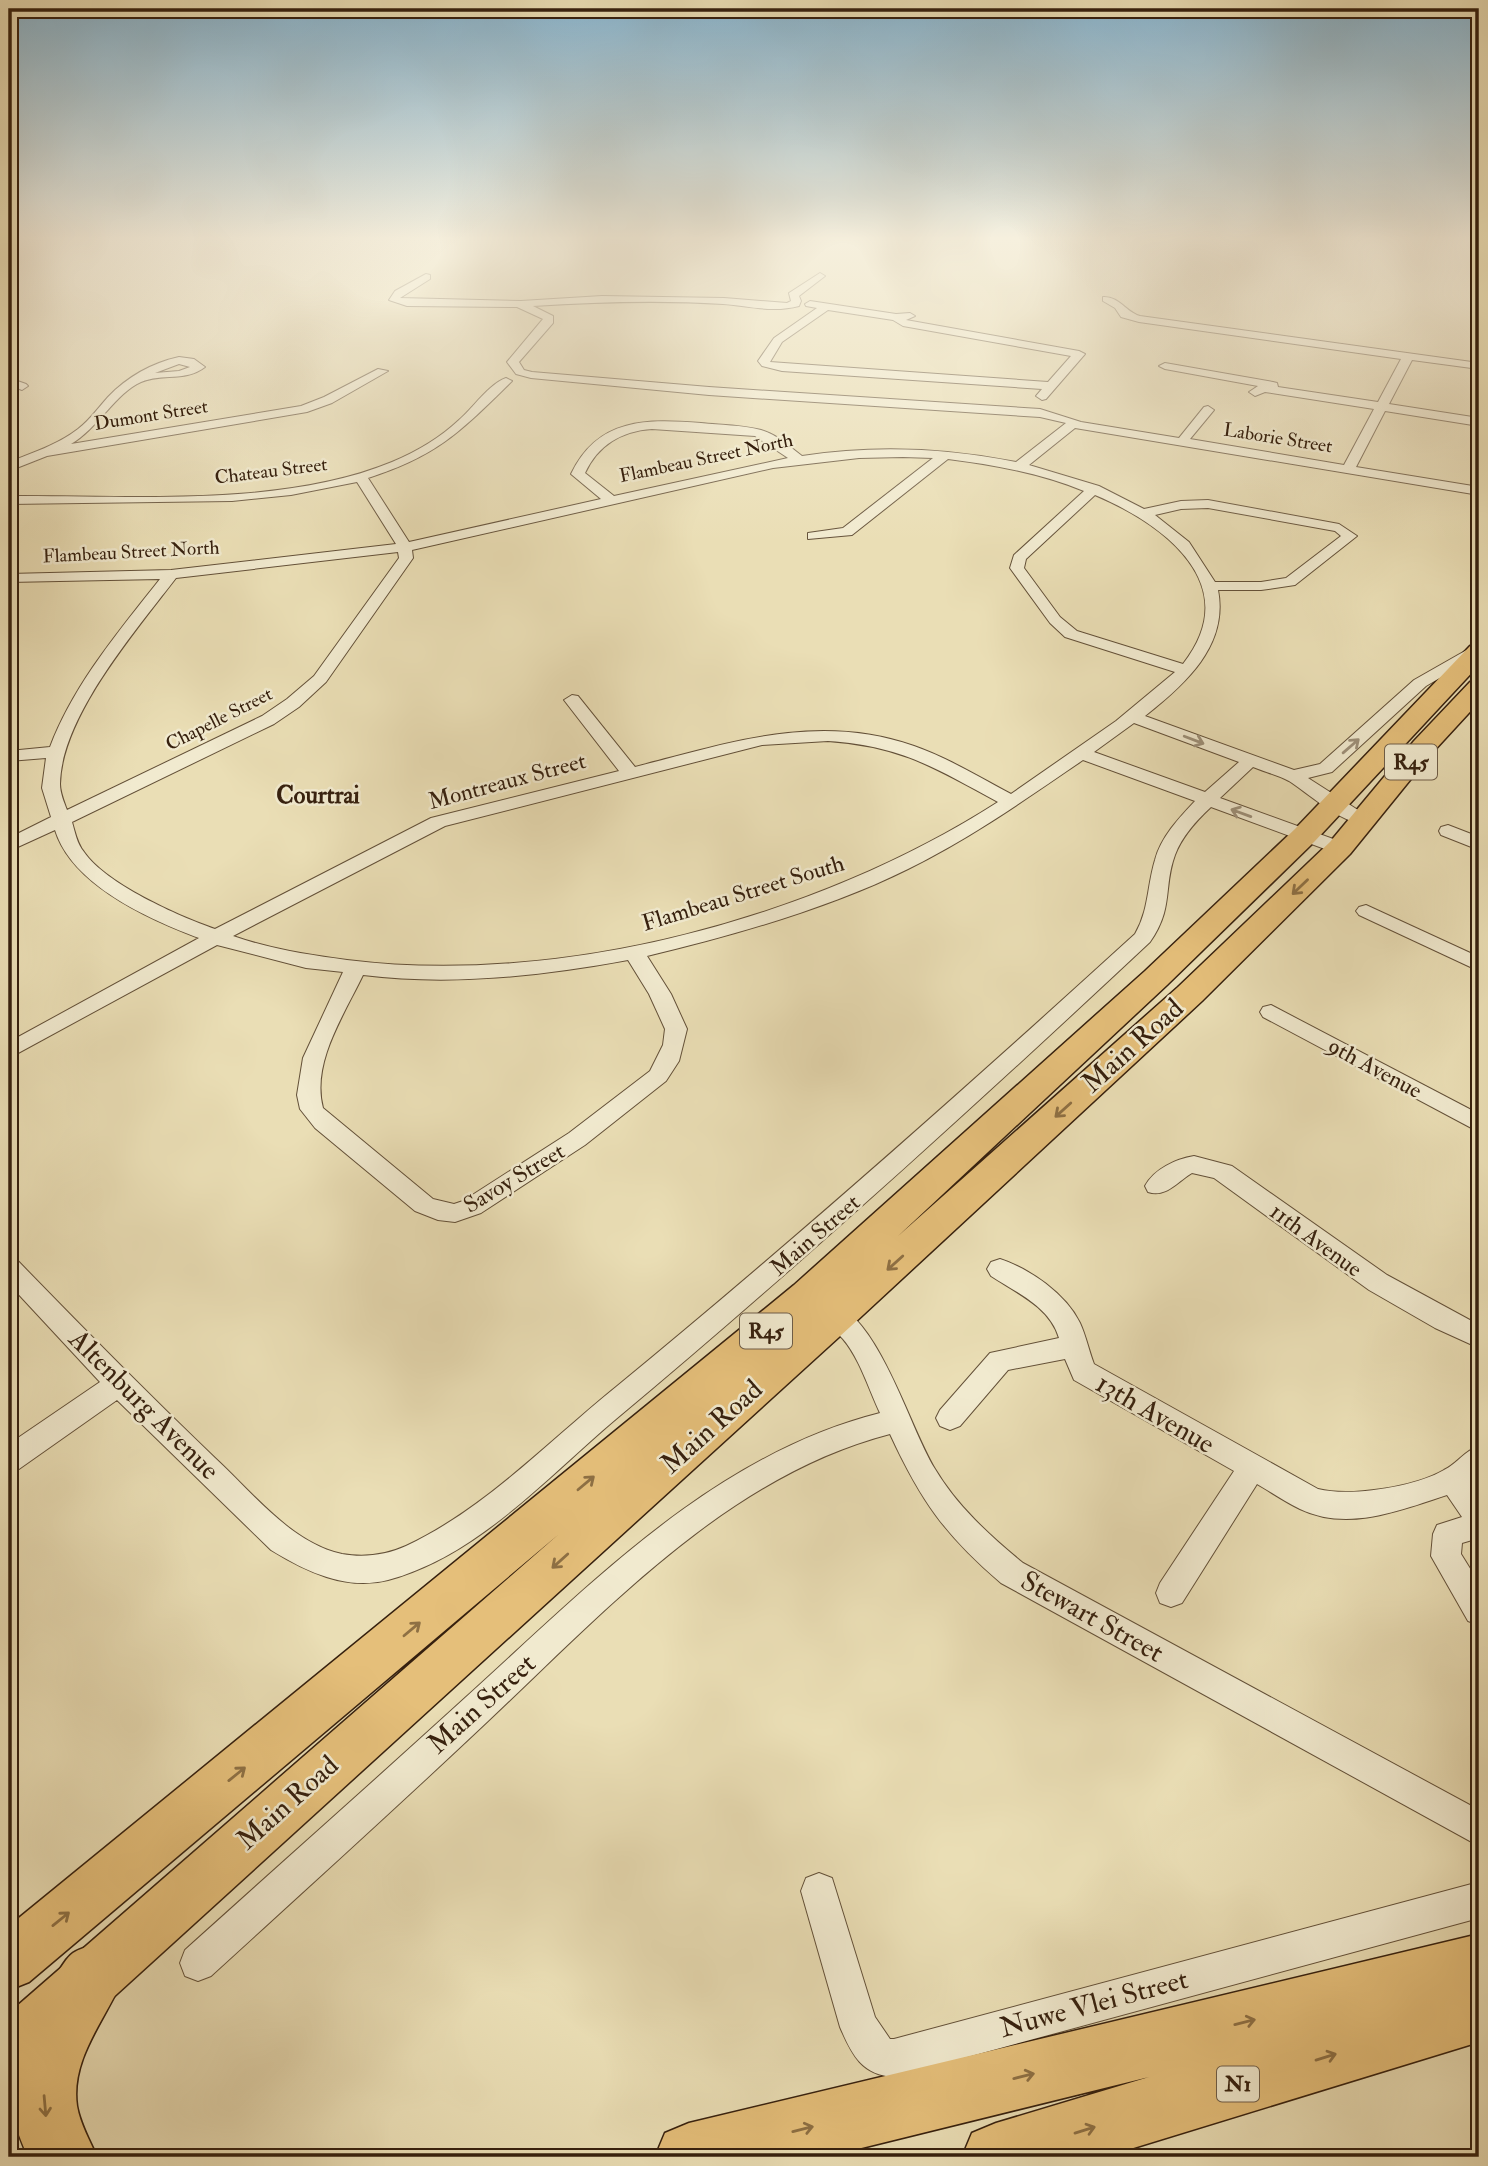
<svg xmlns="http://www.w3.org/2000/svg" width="1488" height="2166" viewBox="0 0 1488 2166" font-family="'IM FELL Double Pica',serif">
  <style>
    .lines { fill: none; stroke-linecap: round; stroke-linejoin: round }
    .minor-casing { stroke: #635038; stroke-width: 2 }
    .primary-casing { stroke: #36200e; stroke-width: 3 }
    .motorway-casing { stroke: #36200e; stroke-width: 3 }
    .minor { fill: #f1eacf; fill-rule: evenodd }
    .primary { fill: #e5bf7a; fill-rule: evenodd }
    .motorway { fill: #e5bf7a; fill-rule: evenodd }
    .oneway { stroke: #9d8f78 }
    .oneway2 { stroke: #8e7044 }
    .labels { text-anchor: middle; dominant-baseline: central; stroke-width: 5; stroke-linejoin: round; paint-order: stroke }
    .far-street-label { font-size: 19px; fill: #36200e; stroke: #f1eacf }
    .shield { fill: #f1eacf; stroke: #6e5d48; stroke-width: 2 }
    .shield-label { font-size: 21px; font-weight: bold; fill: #36200e }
    .street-label { font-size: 23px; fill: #36200e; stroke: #f1eacf }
    .far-district-label { font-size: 24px; font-weight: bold; fill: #36200e; stroke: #f1eacf }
    .near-street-label { font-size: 28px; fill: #36200e; stroke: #f1eacf }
  </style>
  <rect width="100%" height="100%" fill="#eadeb5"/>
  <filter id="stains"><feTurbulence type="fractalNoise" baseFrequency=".00286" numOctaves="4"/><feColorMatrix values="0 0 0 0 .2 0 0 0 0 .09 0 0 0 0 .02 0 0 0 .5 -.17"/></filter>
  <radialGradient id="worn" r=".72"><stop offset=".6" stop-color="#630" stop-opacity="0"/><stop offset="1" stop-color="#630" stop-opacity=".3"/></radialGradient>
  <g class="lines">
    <defs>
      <g id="minor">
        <path d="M820 273 825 276 799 296 801 301 799 306C773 313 749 306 723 304 660 300 596 302 533 306L553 316V323L519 362 524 370 532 372 709 387 1040 409 1081 422 1179 438 1204 407 1208 406 1214 410 1190 439 1344 465 1374 409 1265 392 1255 396 1249 392 1258 386 1165 369 1159 366 1165 363 1273 382 1277 383 1278 387 1378 402 1401 359 1139 322 1121 317 1115 308 1103 301V297C1119 296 1126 312 1140 316L1479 363V369L1412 360 1389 404 1479 418V426L1385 411 1356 467 1479 487V495L1075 428 1029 465 1099 486 1144 509 1181 501 1208 500 1339 524 1357 536 1295 585 1261 590H1218C1229 646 1184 685 1145 716L1294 770 1320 764 1414 680 1479 643V655L1426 686 1332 772 1308 778 1372 819 1370 823C1347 829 1308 793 1289 781 1278 775 1265 772 1253 767L1220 798 1347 844 1350 848 1347 852H1333L1211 807C1196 821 1182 836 1175 855 1163 887 1174 908 1150 942 976 1105 799 1266 616 1419 547 1477 478 1556 388 1580 346 1591 305 1571 271 1550L117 1400 19 1469 9 1472V1444L100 1382 9 1284V1258L18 1261C83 1328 148 1394 215 1458 252 1492 291 1543 342 1554 364 1558 386 1555 406 1546 485 1509 549 1441 616 1387 794 1241 965 1089 1135 934 1149 910 1147 886 1155 860 1161 837 1179 818 1195 801L1083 760C1026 799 971 838 908 869 830 908 731 936 647 956L671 994 687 1029 679 1061 666 1081 585 1145 481 1213 455 1222 438 1220 415 1211 315 1128 300 1109 297 1095 303 1058 343 972 306 968 217 945 9 1058V1042L199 938C148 919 72 885 55 830L9 851V838L51 817 42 788 46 758 9 761V751L50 747C74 684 119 631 160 579L9 582V574L171 570 396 544 357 482 291 495 232 501 9 504V496C128 495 281 508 392 462 416 452 440 438 459 420 473 408 489 384 506 378L512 381 510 383C460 432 437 456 368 478L409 542 601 499 571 474C598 417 648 419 701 423 720 425 742 425 761 430 776 434 789 446 802 456 873 445 946 448 1016 462L1066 423 1040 417 709 395 531 378 516 374 507 362 543 319 517 307 407 306 389 300 395 291 426 274 430 275V279L400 298 521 301 602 296 724 298 787 303 791 301 789 293ZM652 429 755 436 788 458 614 496 585 473C598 445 622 431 652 429ZM903 457 933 458 843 528 808 533V539L852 535 948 459C995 465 1040 473 1084 491L1014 555 1010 568 1050 623 1065 637 1175 672 1116 721 1011 794C979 777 948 758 914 746 818 712 728 743 635 767L578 696 572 695 564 700 619 771 431 818 215 929C178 916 106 884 84 852 77 844 75 832 72 822L274 724 299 707 326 682 413 558 412 550 773 468 859 458ZM1095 495C1163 524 1246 584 1183 664L1077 631 1060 617 1024 568 1026 559ZM1208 508 1335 531 1341 536 1286 578 1261 582H1215L1189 542 1155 515 1181 509ZM398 552 399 558 314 676 287 699 262 716 67 810C64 802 60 793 60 784 61 717 136 630 176 578ZM1134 723 1239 762 1205 792 1094 752ZM828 741C902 746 935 768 998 802 817 918 562 987 347 960 309 955 270 949 233 936L445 826 762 745ZM628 960 649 994 665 1029 663 1045 650 1071 569 1133 463 1201 454 1204 433 1199 323 1108C311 1063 344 1015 363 975 451 986 542 976 628 960Z"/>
        <path d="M810 301 896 314 910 313 915 316 906 320 1079 351 1085 354 1046 399 1042 400 1036 396 1042 389 782 371 762 366 758 361 774 338 817 308 806 306 805 304ZM828 310 893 320 903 326 1071 356 1048 382 770 362 782 342Z"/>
        <path d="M179 357 194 359 205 367C186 382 162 373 141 382 117 392 97 429 71 444L301 406 324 397 378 369 388 371 332 403 307 412 47 456 9 471V462C32 453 57 445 78 429 90 420 98 408 108 397 127 377 152 363 179 357ZM179 364 190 367 179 371 155 373Z"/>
        <path d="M9 378 26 384 28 386 22 390 9 385Z"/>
        <path d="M1448 825 1479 837V850L1441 835 1439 831 1441 827Z"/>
        <path d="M1366 905 1479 957V971L1359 915 1356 911 1359 907Z"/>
        <path d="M1271 1005 1479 1114V1132L1263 1017 1260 1012 1263 1007Z"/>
        <path d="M1194 1156 1232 1166 1387 1275 1479 1325V1348L1435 1328 1369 1290 1214 1178 1192 1173C1177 1182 1166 1198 1148 1192L1145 1186C1154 1169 1176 1159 1194 1156Z"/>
        <path d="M1000 1259C1030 1269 1066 1294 1080 1323 1086 1336 1089 1351 1094 1364L1318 1489C1350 1497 1415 1487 1444 1470 1458 1463 1464 1451 1479 1446V1476L1472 1482 1479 1493V1538L1462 1543 1461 1554 1479 1583V1625L1468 1621 1431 1556 1433 1534 1437 1525 1462 1517 1447 1495C1401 1510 1348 1532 1300 1509 1285 1502 1271 1492 1257 1484L1182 1603 1171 1607 1160 1603 1156 1593 1160 1583 1234 1471 1074 1380 1065 1359 1008 1370 960 1426 950 1430 940 1426 936 1418 940 1410 990 1353 1059 1338C1050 1307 1017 1293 991 1276L987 1269 991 1262Z"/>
        <path d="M825 1298C880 1316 907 1423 935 1469 957 1506 990 1536 1023 1563L1479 1810V1846L1001 1583C945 1535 921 1501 890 1434 728 1476 606 1610 488 1721 397 1807 304 1891 211 1976L198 1981 185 1976 180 1963 185 1950C278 1866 372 1783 465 1698 588 1587 713 1455 880 1413 869 1390 860 1359 843 1339 833 1328 819 1322 812 1308L816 1301Z"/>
        <path d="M819 1873 832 1878 875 2017 890 2039H894L1479 1882V1918L894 2077C862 2075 852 2055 840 2027L801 1891 806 1878Z"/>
      </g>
      <path id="primary" d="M1479 644V665L1315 841 1167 985 897 1237 1178 987 1330 842 1414 741 1470 682 1479 679V702L1432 753 1350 854 1202 1001 850 1327 30 2073 9 2081V2013L559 1534 29 1982 9 1990V1926L794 1285 1145 971 1295 829 1470 646Z"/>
      <g id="motorway">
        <path d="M1479 1934V2042L1104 2157H962L972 2133 996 2123 1149 2077 825 2157H655L665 2133 689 2123Z"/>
        <path d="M93 1945 115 1954 124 1976C107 2018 70 2058 77 2106 80 2124 90 2141 97 2157H28C18 2134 8 2110 11 2084 14 2061 56 1964 73 1953 79 1949 87 1947 93 1945Z"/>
      </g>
    </defs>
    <!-- minor casing -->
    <use href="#minor" class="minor-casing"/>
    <!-- primary casing -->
    <use href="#primary" class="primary-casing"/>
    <!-- motorway casing -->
    <use href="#motorway" class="motorway-casing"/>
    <!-- minor -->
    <use href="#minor" class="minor"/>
    <!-- primary -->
    <use href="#primary" class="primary"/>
    <!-- motorway -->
    <use href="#motorway" class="motorway"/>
  </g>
  <!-- one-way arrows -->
  <defs><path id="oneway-shaft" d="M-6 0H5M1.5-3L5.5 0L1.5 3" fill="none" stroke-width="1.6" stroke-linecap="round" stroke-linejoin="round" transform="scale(1.75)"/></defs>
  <g class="oneway">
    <use href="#oneway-shaft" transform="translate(1194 740) rotate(21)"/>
    <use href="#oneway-shaft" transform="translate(1351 746) rotate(-41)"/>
    <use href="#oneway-shaft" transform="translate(1241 813) rotate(-160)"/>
  </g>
  <g class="oneway2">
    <use href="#oneway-shaft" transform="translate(1300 887) rotate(136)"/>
    <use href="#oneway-shaft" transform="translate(1063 1110) rotate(138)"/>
    <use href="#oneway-shaft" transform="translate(895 1263) rotate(138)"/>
    <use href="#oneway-shaft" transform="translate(586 1483) rotate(-40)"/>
    <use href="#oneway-shaft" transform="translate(560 1561) rotate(138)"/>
    <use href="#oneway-shaft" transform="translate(412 1629) rotate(-40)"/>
    <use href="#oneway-shaft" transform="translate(237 1774) rotate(-39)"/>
    <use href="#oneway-shaft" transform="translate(61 1919) rotate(-39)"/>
    <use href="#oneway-shaft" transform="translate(1245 2022) rotate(-14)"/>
    <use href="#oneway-shaft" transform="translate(1326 2057) rotate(-17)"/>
    <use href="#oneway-shaft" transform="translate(1024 2076) rotate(-14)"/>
    <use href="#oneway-shaft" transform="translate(45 2106) rotate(85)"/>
    <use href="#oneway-shaft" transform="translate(803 2129) rotate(-14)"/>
    <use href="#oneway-shaft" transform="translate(1085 2130) rotate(-17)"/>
  </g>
  <!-- sky -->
  <linearGradient id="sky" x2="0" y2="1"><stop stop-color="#88b7d3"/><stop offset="0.44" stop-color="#f6f0de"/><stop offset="1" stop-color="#f6f0de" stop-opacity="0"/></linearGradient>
  <rect width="1488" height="542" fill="url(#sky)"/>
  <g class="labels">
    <!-- far-street labels -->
    <g class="far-street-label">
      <text transform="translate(151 415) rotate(-9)">Dumont Street</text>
      <text transform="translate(1278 438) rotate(9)">Laborie Street</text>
      <text transform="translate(706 458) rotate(-12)">Flambeau Street North</text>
      <text transform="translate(271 471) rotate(-7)">Chateau Street</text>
      <text transform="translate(131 552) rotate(-3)">Flambeau Street North</text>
      <text transform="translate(219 719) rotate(-27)">Chapelle Street</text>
    </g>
    <!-- shield labels -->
    <g class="shield">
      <rect x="1385" y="744.5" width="52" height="35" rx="5"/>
      <rect x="740" y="1313.5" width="52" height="35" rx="5"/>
      <rect x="1217" y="2066.5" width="42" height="35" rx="5"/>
    </g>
    <g class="shield-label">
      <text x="1411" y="762">R45</text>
      <text x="766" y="1331">R45</text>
      <text x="1238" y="2084">N1</text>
    </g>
    <!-- street labels -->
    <g class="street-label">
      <text transform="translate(507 781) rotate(-15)">Montreaux Street</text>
      <text transform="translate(743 893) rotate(-17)">Flambeau Street South</text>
      <text transform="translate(1375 1068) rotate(28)">9th Avenue</text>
      <text transform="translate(514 1178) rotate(-31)">Savoy Street</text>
      <text transform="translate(815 1235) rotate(-41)">Main Street</text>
      <text transform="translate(1316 1240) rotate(36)">11th Avenue</text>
    </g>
    <!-- far-district labels -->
    <g class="far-district-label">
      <text x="318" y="795">Courtrai</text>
    </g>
    <!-- near-street labels -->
    <g class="near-street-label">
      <text transform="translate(1133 1046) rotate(-42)">Main Road</text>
      <text transform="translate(144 1405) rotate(45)">Altenburg Avenue</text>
      <text transform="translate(1155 1414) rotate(30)">13th Avenue</text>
      <text transform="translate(712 1427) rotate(-42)">Main Road</text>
      <text transform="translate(1092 1617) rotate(29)">Stewart Street</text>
      <text transform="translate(482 1704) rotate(-42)">Main Street</text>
      <text transform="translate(288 1803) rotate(-42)">Main Road</text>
      <text transform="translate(1094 2004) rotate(-15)">Nuwe Vlei Street</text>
    </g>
  </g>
  <!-- margin -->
  <rect width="1488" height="2166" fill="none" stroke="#eadeb5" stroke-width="35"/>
  <rect x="10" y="10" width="1467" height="2145" fill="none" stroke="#36200e" stroke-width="3.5"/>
  <rect x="18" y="18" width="1453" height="2131" fill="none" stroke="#36200e" stroke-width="2"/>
  <rect width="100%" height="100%" filter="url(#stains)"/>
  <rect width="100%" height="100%" fill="url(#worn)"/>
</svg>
